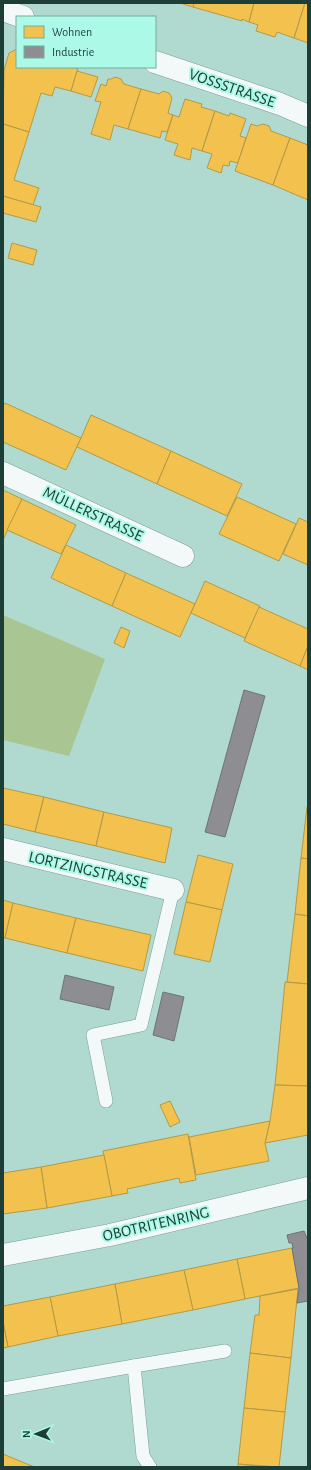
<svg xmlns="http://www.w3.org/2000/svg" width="311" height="1470" viewBox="0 0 311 1470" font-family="'Alegreya Sans',sans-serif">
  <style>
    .green { fill: #a9c592 }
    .homes { fill: #f2c14e; stroke: #b29a47 }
    .industry { fill: #8d8d92; stroke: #6b7577 }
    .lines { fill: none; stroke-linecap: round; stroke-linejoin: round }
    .lane-casing { stroke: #7b9c95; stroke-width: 14 }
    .street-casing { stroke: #7b9c95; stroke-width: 23 }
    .secondary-casing { stroke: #7b9c95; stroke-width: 23 }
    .lane { stroke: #f3f9f8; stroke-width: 13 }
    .street { stroke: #f3f9f8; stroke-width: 22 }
    .secondary { stroke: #f3f9f8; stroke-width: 22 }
    .labels { text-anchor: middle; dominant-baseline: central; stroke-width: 4; stroke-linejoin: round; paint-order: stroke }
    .street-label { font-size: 16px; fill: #1d3e37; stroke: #abf9e6 }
  </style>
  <rect width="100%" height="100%" fill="#b0dad0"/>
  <!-- green -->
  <path class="green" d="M3 615 105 659 69 756 3 740Z"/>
  <!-- homes -->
  <g class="homes">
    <path d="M180 3H194L193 7Z"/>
    <path d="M194 3H254L249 22 242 19V21L193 7Z"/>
    <path d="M254 3H305L294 38 277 32 275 37 256 31 258 25 249 22Z"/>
    <path d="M305 3H308V43L294 38Z"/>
    <path d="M17 49V67H73L78 69 71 91 55 87 52 96 41 93 29 132 3 124 4 70 9 53Z"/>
    <path d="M77 71 98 77 91 97 71 91Z"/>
    <path d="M115 77 121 79 124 84 141 89 128 129 114 125 110 140 91 134 101 102 95 101 101 84 106 86 108 79H111Z"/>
    <path d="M141 89 159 94 163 91 169 93 172 98 168 113 173 115 167 132 162 131 160 138 128 129Z"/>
    <path d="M185 99 202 104 201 107 215 111 202 151 192 148 190 160 174 155 178 144 165 140 173 115 179 117Z"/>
    <path d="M215 111 229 116 230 113 246 119 240 136 246 138 238 163 230 161 229 166 223 165 221 173 207 168 212 154 202 151Z"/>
    <path d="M3 124 29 132 14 180 39 188 33 205 3 196Z"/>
    <path d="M251 124 257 126 263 124 269 126 271 131 290 138 273 185 235 171Z"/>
    <path d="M290 138 308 145V200L273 185Z"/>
    <path d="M3 196 41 207 36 222 3 213Z"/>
    <path d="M12 243 37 250 33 265 8 258Z"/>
    <path d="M5 403 81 438 66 470 3 442V406Z"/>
    <path d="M91 415 171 451 157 484 77 447Z"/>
    <path d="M171 451 242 484 227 516 157 484Z"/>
    <path d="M3 490 22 499 3 540Z"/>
    <path d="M237 497 296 524 279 561 219 534Z"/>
    <path d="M22 499 76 525 61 554 7 530Z"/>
    <path d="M299 518 308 522V565L283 554Z"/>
    <path d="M66 545 126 573 112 606 51 578Z"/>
    <path d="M126 573 195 604 180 637 112 606Z"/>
    <path d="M205 581 260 606 245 638 191 613Z"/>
    <path d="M259 607 308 629V646L300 666 244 641Z"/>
    <path d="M121 627 130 631 124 648 114 643Z"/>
    <path d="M308 646V670L300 666Z"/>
    <path d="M3 788 44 797 35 832 3 824Z"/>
    <path d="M44 797 104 812 96 846 35 832Z"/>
    <path d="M307 807H308V859L301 858Z"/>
    <path d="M104 812 172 828 165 863 96 846Z"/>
    <path d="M198 855 233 864 222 910 186 902Z"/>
    <path d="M301 858 308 859V916L295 914Z"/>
    <path d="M3 900 13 903 5 938 3 937Z"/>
    <path d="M186 902 222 910 210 962 174 954Z"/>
    <path d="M13 903 76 918 67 953 5 938Z"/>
    <path d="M295 914 308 916V984L287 982Z"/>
    <path d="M76 918 151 935 143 971 67 953Z"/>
    <path d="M285 982 308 984V1086L275 1085Z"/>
    <path d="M275 1085 308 1086V1135L265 1143 270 1121Z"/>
    <path d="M170 1101 180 1122 170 1127 160 1105Z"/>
    <path d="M270 1121 265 1143 269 1161 196 1175 189 1137Z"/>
    <path d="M188 1134 196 1180 180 1183 179 1178 127 1189 128 1193 112 1196 103 1151Z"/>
    <path d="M104 1155 112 1196 47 1208 41 1167Z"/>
    <path d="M41 1167 47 1208 3 1214V1173Z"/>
    <path d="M292 1248 299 1288 245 1299 237 1259Z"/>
    <path d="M237 1259 245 1299 193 1310 184 1270Z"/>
    <path d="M184 1270 193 1310 122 1324 115 1284Z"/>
    <path d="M115 1284 122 1324 58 1336 50 1297Z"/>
    <path d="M298 1289 291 1358 250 1353 255 1315H259L260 1296Z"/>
    <path d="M50 1297 58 1336 8 1347 3 1322V1306Z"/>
    <path d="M3 1322 8 1347 3 1348Z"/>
    <path d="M250 1353 291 1358 285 1412 244 1408Z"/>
    <path d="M244 1408 285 1412 279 1467 238 1464Z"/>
    <path d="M3 1454 27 1464 35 1467H3Z"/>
    <path d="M238 1464 267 1467H238Z"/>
  </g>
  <!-- industry -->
  <g class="industry">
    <path d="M244 690 265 696 225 837 205 832Z"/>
    <path d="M65 975 114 987 109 1010 60 999Z"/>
    <path d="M163 992 184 997 174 1041 153 1035Z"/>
    <path d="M304 1231 308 1240V1301L297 1303 299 1288 292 1248H293L292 1243H289L287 1235Z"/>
  </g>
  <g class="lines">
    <defs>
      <g id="lane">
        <path d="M106 1101 93 1035 141 1025 173 890"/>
        <path d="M134 1366 143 1456 150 1467"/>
        <path d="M3 1389 134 1366 225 1351"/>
      </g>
      <g id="street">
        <path d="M3 10 23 17"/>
        <path d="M155 62 280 104 308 116"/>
        <path d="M3 473 183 556"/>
        <path d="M3 849 173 890"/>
      </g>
      <path id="secondary" d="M3 1255 110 1235 308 1188"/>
    </defs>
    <!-- lane casing -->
    <use href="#lane" class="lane-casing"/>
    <!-- street casing -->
    <use href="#street" class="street-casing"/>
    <!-- secondary casing -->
    <use href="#secondary" class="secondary-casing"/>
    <!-- lane -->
    <use href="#lane" class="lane"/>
    <!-- street -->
    <use href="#street" class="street"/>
    <!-- secondary -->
    <use href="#secondary" class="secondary"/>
  </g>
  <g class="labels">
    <!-- street labels -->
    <g class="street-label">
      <text transform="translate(232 88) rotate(19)">VOSSSTRASSE</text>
      <text transform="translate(93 514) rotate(25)">MÜLLERSTRASSE</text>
      <text transform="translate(88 870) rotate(13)">LORTZINGSTRASSE</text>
      <text transform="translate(156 1224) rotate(-13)">OBOTRITENRING</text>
    </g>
  </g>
  <!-- border -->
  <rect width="311" height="1470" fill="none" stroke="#1d3e37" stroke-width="8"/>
  <!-- legend -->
  <rect x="16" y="16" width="140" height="52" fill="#abf9e6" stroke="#72aea0"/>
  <rect x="24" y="26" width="20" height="12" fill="#f2c14e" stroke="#72aea0"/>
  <text x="52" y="36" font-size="12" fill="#1d3e37">Wohnen</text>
  <rect x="24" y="46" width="20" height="12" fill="#8d8d92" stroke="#72aea0"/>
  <text x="52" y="56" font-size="12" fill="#1d3e37">Industrie</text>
  <!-- north arrow -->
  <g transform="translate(36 1434) rotate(269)" stroke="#abf9e6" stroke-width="3" paint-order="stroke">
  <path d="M0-3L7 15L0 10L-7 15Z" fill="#1d3e37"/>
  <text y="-6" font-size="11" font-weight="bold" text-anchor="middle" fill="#1d3e37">N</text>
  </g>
</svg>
